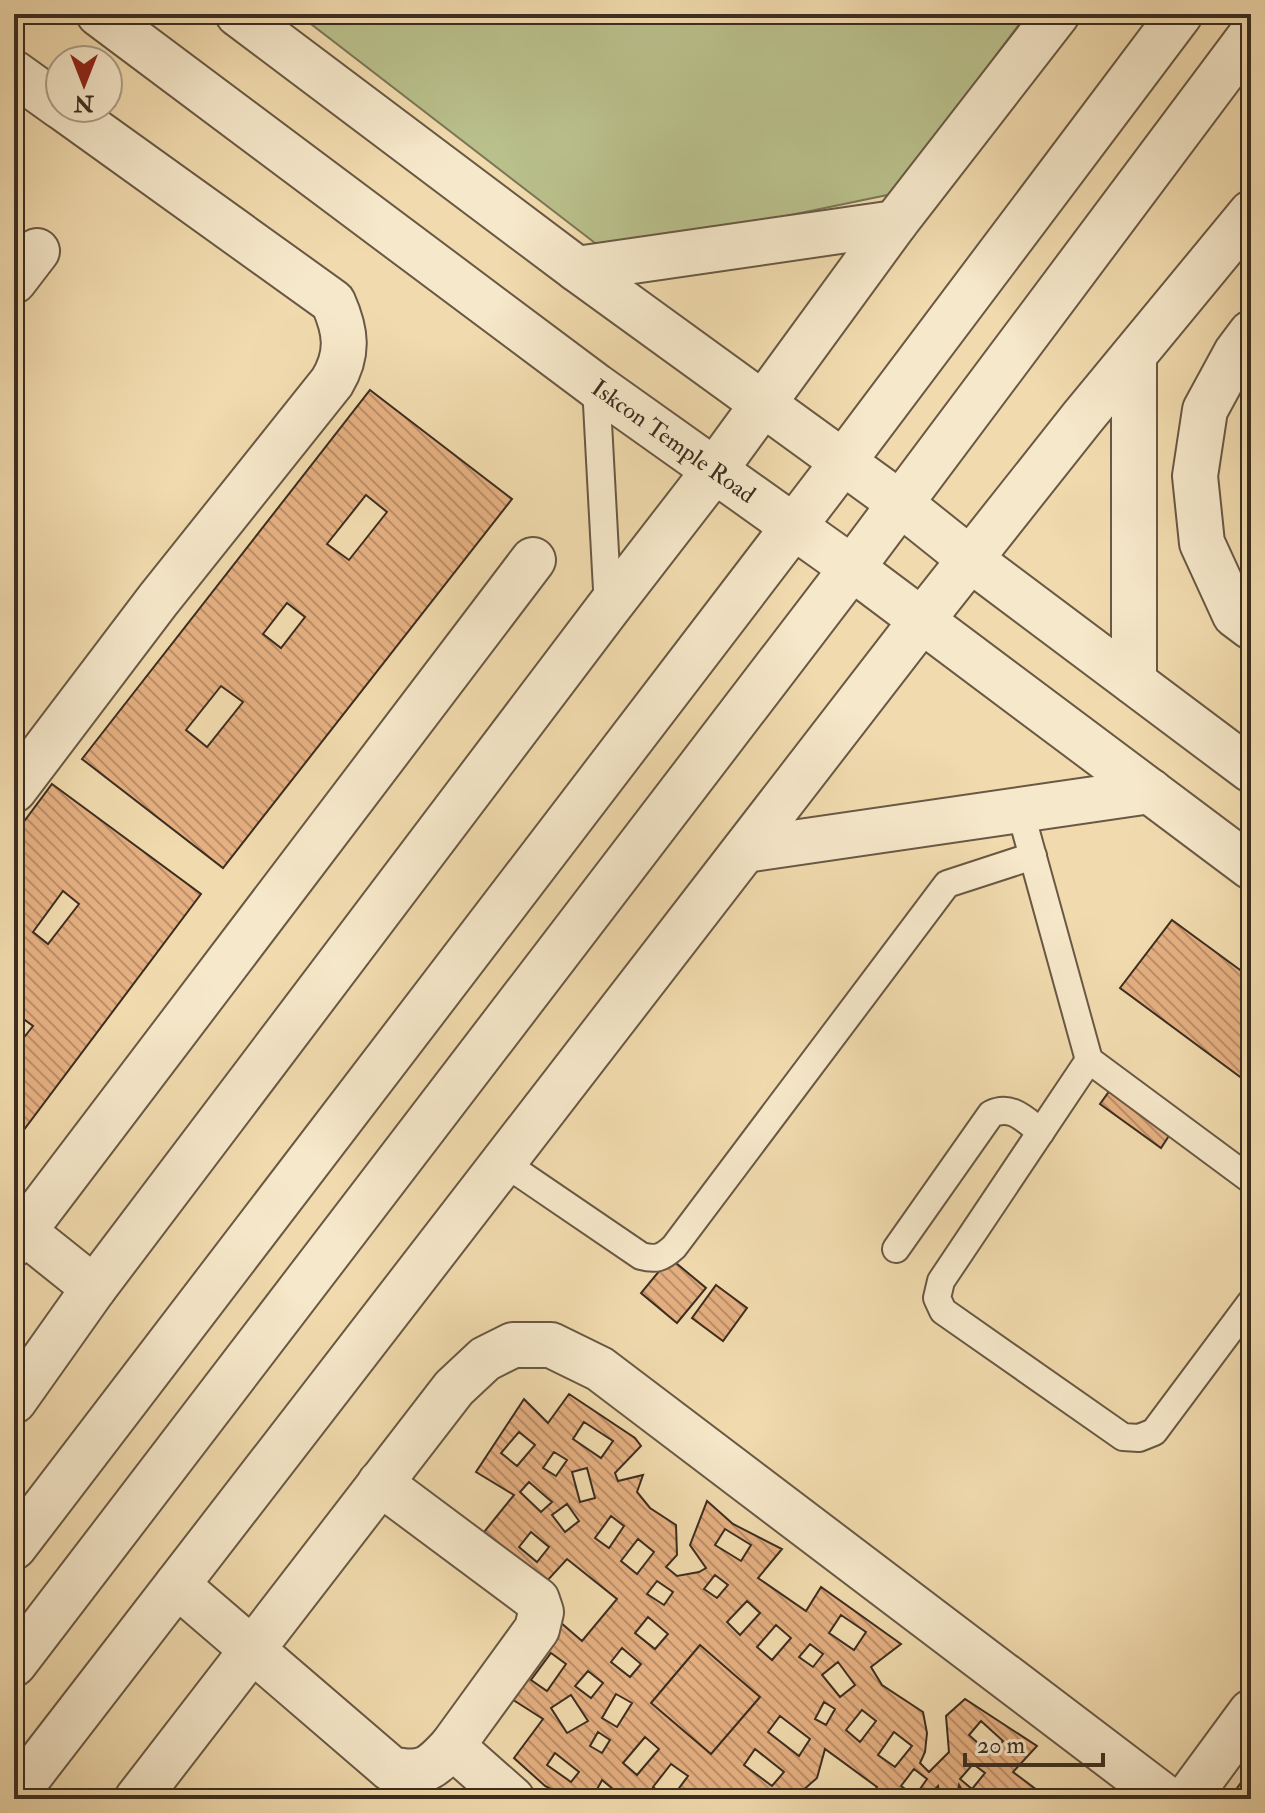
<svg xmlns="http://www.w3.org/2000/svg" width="1265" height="1813" viewBox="0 0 1265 1813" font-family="'IM FELL Double Pica',serif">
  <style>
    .park { fill: #b9c08b; stroke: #7a7656; stroke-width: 2 }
    .building { fill: url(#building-back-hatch); stroke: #3c2d20; stroke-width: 2; fill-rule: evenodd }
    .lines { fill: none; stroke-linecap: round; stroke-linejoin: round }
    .service-casing { stroke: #695844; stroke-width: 30 }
    .minor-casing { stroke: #695844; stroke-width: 48 }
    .tertiary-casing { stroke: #695844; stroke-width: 48 }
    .service { stroke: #f6e8ca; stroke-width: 26 }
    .minor { stroke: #f6e8ca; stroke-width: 44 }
    .tertiary { stroke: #f6e8ca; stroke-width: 44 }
    .labels { text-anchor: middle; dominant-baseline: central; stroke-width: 8; stroke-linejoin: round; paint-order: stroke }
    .street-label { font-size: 24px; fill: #3c2d20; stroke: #f6e8ca }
  </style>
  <defs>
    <pattern id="building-back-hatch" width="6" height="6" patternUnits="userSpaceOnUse" patternTransform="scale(2)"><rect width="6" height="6" fill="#e5b082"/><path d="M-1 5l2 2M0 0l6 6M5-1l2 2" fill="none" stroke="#bb906a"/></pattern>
  </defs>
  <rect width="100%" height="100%" fill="#f1dbae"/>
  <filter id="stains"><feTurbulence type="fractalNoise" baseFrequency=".0025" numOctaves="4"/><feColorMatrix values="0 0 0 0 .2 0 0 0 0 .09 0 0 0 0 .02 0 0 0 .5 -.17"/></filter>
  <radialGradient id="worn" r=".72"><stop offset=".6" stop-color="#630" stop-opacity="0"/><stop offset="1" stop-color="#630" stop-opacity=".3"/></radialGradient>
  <!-- park -->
  <path class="park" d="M298 14H1027L892 194 608 253Z"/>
  <!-- building -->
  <g class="building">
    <path d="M370 390 512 499 223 868 82 759ZM366 495 387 512 349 560 327 544ZM287 603 305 617 281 648 263 634ZM221 686 243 702 207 747 186 730Z"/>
    <path d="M52 784 201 894 14 1143V1050L33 1026 14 1012V835ZM63 891 79 904 48 944 33 932Z"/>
    <path d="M1172 920 1251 978V1085L1120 988Z"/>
    <path d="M1113 1086 1174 1128 1161 1148 1100 1104Z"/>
    <path d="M670 1258 706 1288 677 1323 641 1293Z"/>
    <path d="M716 1285 747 1308 723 1341 692 1318Z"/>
    <path d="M569 1394 635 1438 641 1446 615 1473 618 1481 643 1475 637 1492 650 1508 676 1525 677 1555 666 1567 677 1576 699 1572 706 1568 690 1545 707 1501 733 1524 782 1549 758 1578 806 1611 821 1587 901 1644 871 1667 882 1685 923 1712 927 1733 925 1752 920 1763 929 1772 949 1752 946 1716 965 1699 1037 1746 1013 1772 1041 1793 1037 1799H1007L1002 1795 998 1799H967L959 1785 957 1797 940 1799 938 1786 926 1799H869L877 1787 825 1749 817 1778 793 1799H757L749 1793 745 1799H671L688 1776 671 1764 653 1787 668 1799H625L602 1780 592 1799H570L545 1786 514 1758 543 1719 507 1696 560 1622 582 1641 617 1599 567 1559 547 1581 484 1532 514 1495 476 1472 524 1399 548 1423ZM584 1422 613 1441 601 1458 573 1439ZM519 1432 535 1445 517 1466 501 1453ZM554 1452 567 1460 556 1476 543 1468ZM587 1468 595 1498 580 1502 572 1472ZM529 1482 552 1502 541 1512 520 1492ZM567 1504 579 1521 565 1532 552 1515ZM611 1516 624 1526 609 1548 595 1538ZM725 1529 751 1545 741 1561 715 1545ZM531 1532 549 1547 537 1562 519 1547ZM638 1539 654 1552 637 1574 621 1561ZM715 1575 728 1585 717 1598 704 1589ZM657 1581 673 1592 664 1605 647 1594ZM747 1601 760 1613 740 1635 727 1622ZM841 1615 866 1632 854 1650 829 1633ZM648 1617 668 1634 655 1649 635 1633ZM776 1625 791 1638 772 1660 757 1647ZM810 1644 823 1654 813 1667 799 1657ZM622 1648 641 1664 630 1677 611 1662ZM551 1653 566 1664 547 1691 531 1680ZM838 1662 855 1685 840 1697 822 1675ZM588 1671 603 1683 591 1698 575 1686ZM616 1694 632 1703 617 1727 602 1718ZM571 1695 588 1721 567 1733 551 1708ZM824 1702 835 1709 826 1725 815 1719ZM862 1710 876 1721 860 1742 846 1730ZM780 1716 810 1739 799 1756 768 1732ZM981 1721 1003 1741 990 1754 969 1735ZM598 1732 610 1740 602 1753 590 1746ZM894 1732 912 1746 895 1767 878 1755ZM645 1737 659 1749 637 1775 623 1763ZM755 1749 784 1772 772 1786 744 1765ZM555 1753 579 1772 571 1782 547 1765ZM973 1764 985 1773 972 1789 960 1779ZM914 1769 927 1779 915 1796 901 1786Z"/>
    <path d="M700 1645 760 1697 711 1754 651 1703Z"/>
    <path d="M1251 1769V1793L1246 1799H1229Z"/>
  </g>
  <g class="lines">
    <defs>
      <g id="service">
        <path d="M596 386 608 608"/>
        <path d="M1020 810 1089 1060 1251 1180"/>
        <path d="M1089 1060 941 1281 937 1298 943 1311 1123 1437 1139 1438 1154 1432 1251 1302"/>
        <path d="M503 1162 641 1256C656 1260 662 1258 674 1247L947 884 1033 856"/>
        <path d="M896 1249 991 1114C1012 1104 1025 1120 1041 1132"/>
      </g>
      <g id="minor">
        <path id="s1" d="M99 14 596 386 852 568 1251 867"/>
        <path d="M238 14 577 269 901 504 971 560 1251 770"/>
        <path d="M14 73 60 106"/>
        <path d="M577 269 895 223"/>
        <path d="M14 281 37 251"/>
        <path d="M1251 333 1236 353 1205 410 1195 476 1202 543 1235 615 1251 627"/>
        <path d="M1134 356V682"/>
        <path d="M14 790 158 600 332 382C349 354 346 331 333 302L63 108"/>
        <path d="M745 850 1150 791"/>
        <path d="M14 1224 94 1288"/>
        <path d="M14 1244 533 560"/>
        <path d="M14 1401 94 1288 608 608 714 471 895 223 1057 14"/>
        <path d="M380 1483 537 1600 541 1612 537 1629 452 1746"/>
        <path d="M177 1585 391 1769C423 1776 431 1769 452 1746L512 1799"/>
        <path d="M14 1796 922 620 1082 418 1251 213"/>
        <path d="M137 1799 454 1388 485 1359 513 1345H551L600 1369 1167 1799"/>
        <path d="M1187 1799 1251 1712"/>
      </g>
      <g id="tertiary">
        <path d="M14 1547 843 462 1180 14"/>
        <path d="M14 1664 852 568 1251 35"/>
      </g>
    </defs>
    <!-- service casing -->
    <use href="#service" class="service-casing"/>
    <!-- minor casing -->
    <use href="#minor" class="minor-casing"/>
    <!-- tertiary casing -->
    <use href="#tertiary" class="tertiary-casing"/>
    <!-- service -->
    <use href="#service" class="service"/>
    <!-- minor -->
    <use href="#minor" class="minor"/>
    <!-- tertiary -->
    <use href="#tertiary" class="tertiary"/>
  </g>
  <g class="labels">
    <!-- street labels -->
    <g class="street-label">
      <text stroke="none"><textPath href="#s1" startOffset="716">Iskcon Temple Road</textPath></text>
    </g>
  </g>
  <!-- margin -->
  <rect width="1265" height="1813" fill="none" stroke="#f1dbae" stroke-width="48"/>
  <rect x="16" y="16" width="1233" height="1781" fill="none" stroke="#3c2d20" stroke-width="4"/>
  <rect x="24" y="24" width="1217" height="1765" fill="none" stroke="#3c2d20" stroke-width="2"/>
  <!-- north arrow -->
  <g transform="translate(84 84) rotate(180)"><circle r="38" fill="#f6e8ca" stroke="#ac9d86" stroke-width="2"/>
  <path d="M0-6L14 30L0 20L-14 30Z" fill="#8f2418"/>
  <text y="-12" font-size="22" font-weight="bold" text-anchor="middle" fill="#3c2d20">N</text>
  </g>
  <!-- scale -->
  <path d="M965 1753v12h138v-12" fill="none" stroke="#3c2d20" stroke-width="4"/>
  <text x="977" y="1753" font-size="24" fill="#3c2d20" stroke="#f6e8ca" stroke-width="6" paint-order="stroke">20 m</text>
  <rect width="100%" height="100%" filter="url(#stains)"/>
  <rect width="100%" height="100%" fill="url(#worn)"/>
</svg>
